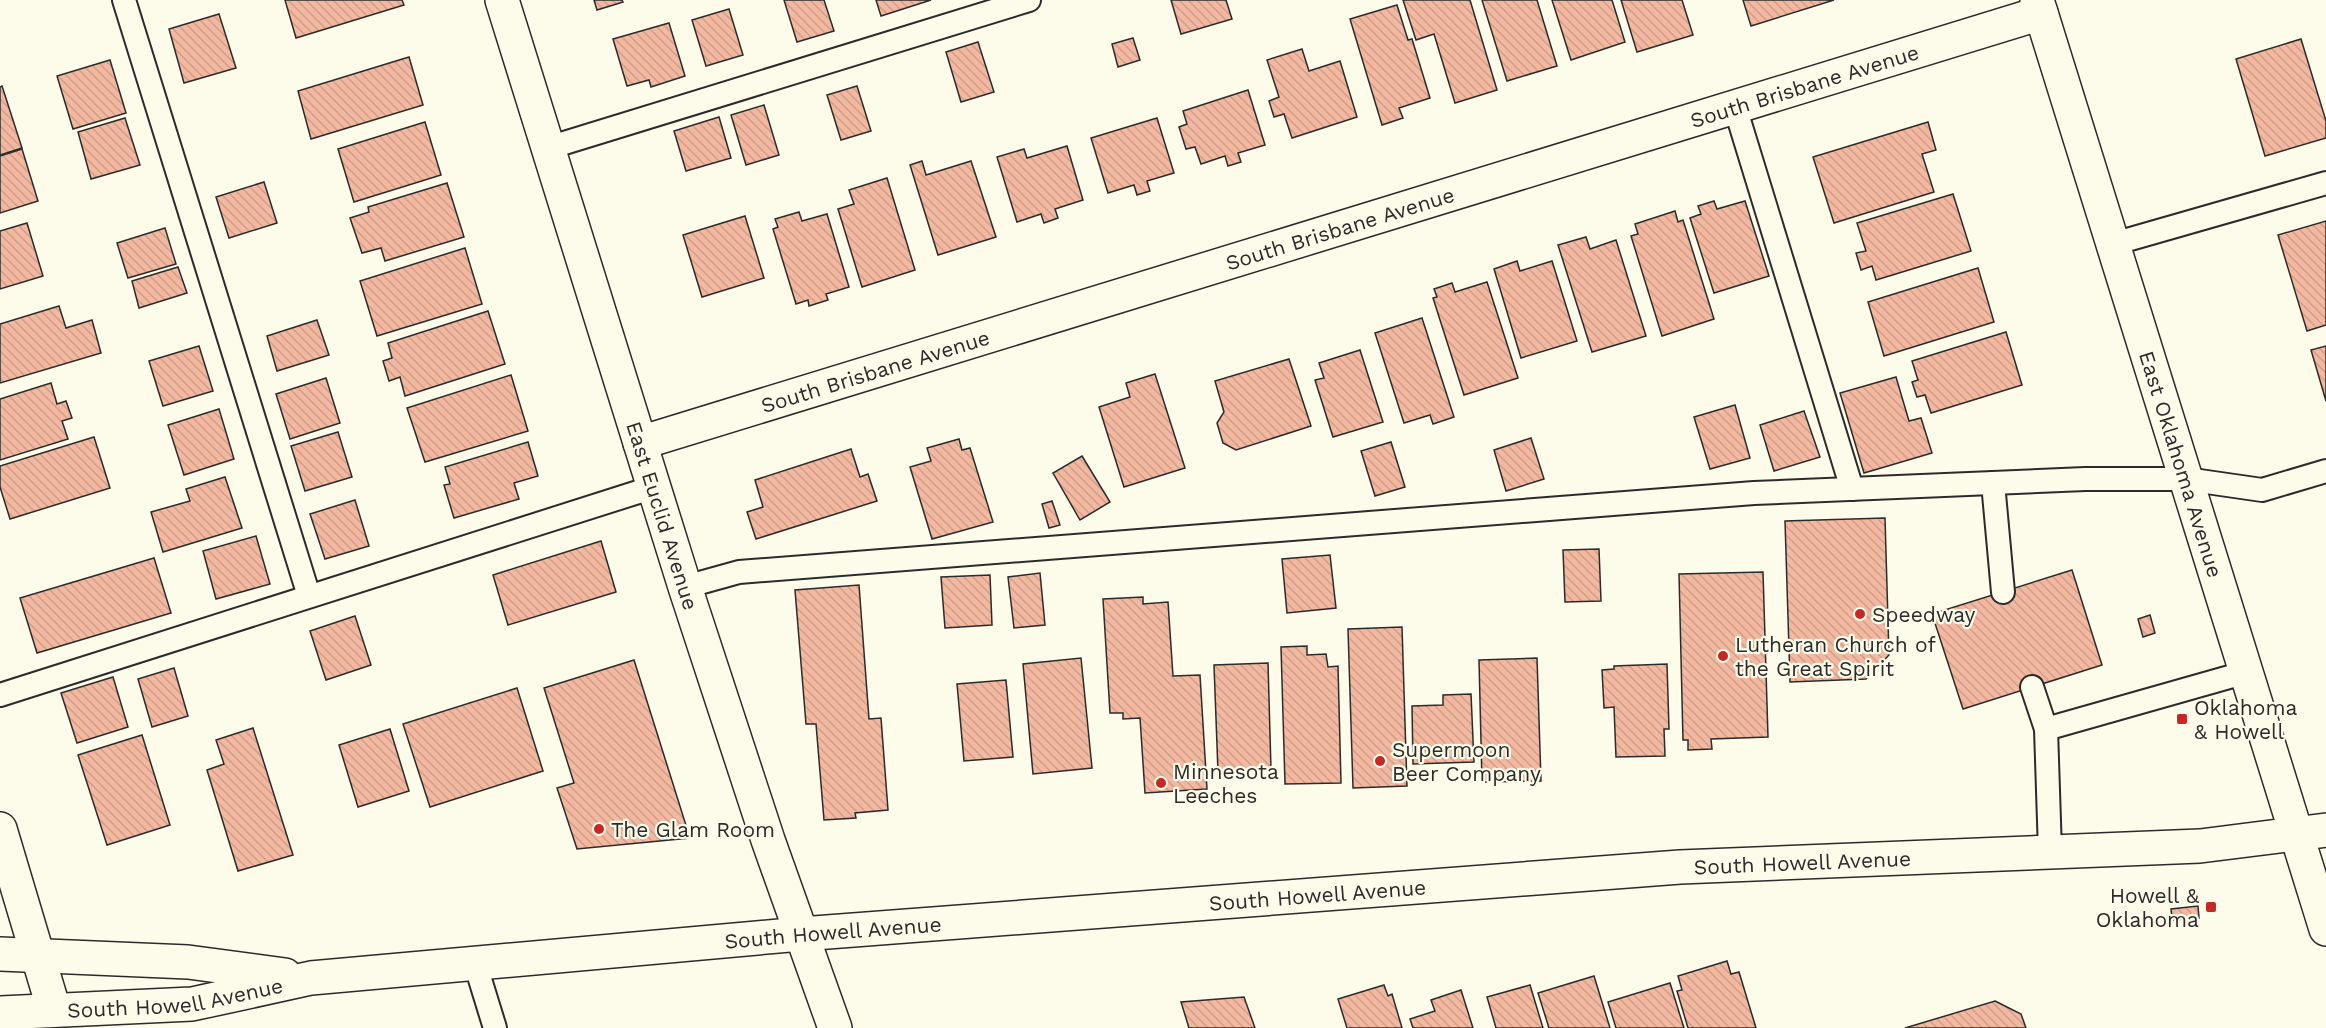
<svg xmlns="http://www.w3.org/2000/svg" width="2326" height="1028" viewBox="0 0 2326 1028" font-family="'Work Sans',sans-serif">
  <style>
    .building { fill: url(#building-back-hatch); stroke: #2b2b2b; stroke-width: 1.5 }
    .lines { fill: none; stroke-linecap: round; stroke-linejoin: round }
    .service-casing { stroke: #2b2b2b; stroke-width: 26 }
    .minor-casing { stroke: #2b2b2b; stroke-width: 36 }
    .tertiary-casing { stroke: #2b2b2b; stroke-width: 36 }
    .secondary-casing { stroke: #2b2b2b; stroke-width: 36 }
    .service { stroke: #fdfbea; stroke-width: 22 }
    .minor { stroke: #fdfbea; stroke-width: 33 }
    .tertiary { stroke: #fdfbea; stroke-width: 33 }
    .secondary { stroke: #fdfbea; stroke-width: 33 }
    .poi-dot { fill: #c62828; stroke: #fdfbea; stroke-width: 2 }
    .labels { text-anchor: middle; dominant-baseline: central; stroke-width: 4.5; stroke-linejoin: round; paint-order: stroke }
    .street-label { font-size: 21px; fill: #2b2b2b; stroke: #fdfbea }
    .poi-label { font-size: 21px; fill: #2b2b2b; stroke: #fdfbea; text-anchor: start }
  </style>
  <defs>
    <pattern id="building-back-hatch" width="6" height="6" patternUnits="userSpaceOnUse" patternTransform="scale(1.5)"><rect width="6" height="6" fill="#f2b8a0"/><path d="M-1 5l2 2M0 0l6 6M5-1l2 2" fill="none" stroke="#d09e8a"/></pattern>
  </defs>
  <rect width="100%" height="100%" fill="#fdfbea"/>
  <!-- building -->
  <g class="building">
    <path d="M285 0H402L404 5 296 38Z"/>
    <path d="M594 0H622L623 2 597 10Z"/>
    <path d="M784 0H824L834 31 797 42Z"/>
    <path d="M876 0H931L881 16Z"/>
    <path d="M1171 0H1226L1232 19 1181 34Z"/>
    <path d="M1403 0H1470L1497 90 1455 103 1434 34 1416 40Z"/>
    <path d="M1482 0H1537L1557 66 1507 81Z"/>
    <path d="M1552 0H1612L1625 42 1571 60Z"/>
    <path d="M1621 0H1682L1693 35 1637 52Z"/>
    <path d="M1743 0H1834L1751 26Z"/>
    <path d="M1397 5 1408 40 1412 39 1430 98 1399 108 1403 118 1382 125 1350 19Z"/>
    <path d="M729 9 743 55 706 66 692 20Z"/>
    <path d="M219 14 236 68 184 83 169 29Z"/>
    <path d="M669 23 685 76 651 87 649 80 627 86 613 39Z"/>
    <path d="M1133 38 1140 60 1118 67 1112 44Z"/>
    <path d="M2301 39 2326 121V138L2265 156 2236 59Z"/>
    <path d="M978 42 994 92 961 102 946 52Z"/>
    <path d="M1302 49 1309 71 1340 61 1357 117 1292 138 1284 114 1274 117 1269 101 1279 97 1267 60Z"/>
    <path d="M409 57 423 105 311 139 298 91Z"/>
    <path d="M110 60 126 113 73 129 57 76Z"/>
    <path d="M2 86 22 148 0 155V87Z"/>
    <path d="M857 86 871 131 841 140 827 95Z"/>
    <path d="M1248 90 1265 145 1238 153 1241 162 1228 166 1225 156 1201 164 1195 147 1186 149 1179 127 1187 124 1183 111Z"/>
    <path d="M764 105 779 155 746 165 731 115Z"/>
    <path d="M719 117 731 158 686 171 674 131Z"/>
    <path d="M125 118 140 165 91 179 78 132Z"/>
    <path d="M1157 118 1174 173 1147 181 1150 191 1137 195 1134 185 1108 193 1091 138Z"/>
    <path d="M425 122 441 175 354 202 338 149Z"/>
    <path d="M1928 122 1936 150 1922 154 1934 192 1834 223 1813 157Z"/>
    <path d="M1067 146 1083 200 1055 209 1058 218 1044 223 1041 214 1017 222 997 157 1024 149 1027 158Z"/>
    <path d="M22 149 38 201 0 213V156Z"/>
    <path d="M922 161 926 175 971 161 996 237 938 255 910 165Z"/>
    <path d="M887 178 915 270 862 287 838 209 854 204 849 190Z"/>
    <path d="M264 182 277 223 229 238 216 197Z"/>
    <path d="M447 183 464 237 385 261 381 248 362 253 350 218 369 212 368 207Z"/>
    <path d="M1953 194 1971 251 1876 280 1872 266 1861 270 1856 253 1866 251 1857 223Z"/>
    <path d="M1714 201 1717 209 1745 201 1769 276 1714 293 1690 218 1701 214 1698 206Z"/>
    <path d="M1675 211 1678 222 1683 220 1714 319 1662 336 1631 236 1638 234 1635 224Z"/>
    <path d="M799 212 802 221 827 214 849 287 826 294 828 300 809 306 808 300 796 304 773 229 778 227 775 219Z"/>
    <path d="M745 216 764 278 702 297 683 235Z"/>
    <path d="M2326 221V325L2307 331 2278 235Z"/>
    <path d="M27 223 43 276 0 289V231Z"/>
    <path d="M165 228 176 264 128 278 117 243Z"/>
    <path d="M1586 237 1590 249 1616 240 1646 336 1592 352 1558 245Z"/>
    <path d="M465 248 482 304 377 336 360 281Z"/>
    <path d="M1517 261 1520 271 1552 261 1577 341 1521 358 1494 269Z"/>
    <path d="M178 267 187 293 139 308 132 281Z"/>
    <path d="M1978 268 1994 322 1884 356 1868 302Z"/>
    <path d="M1487 282 1518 378 1464 395 1433 298 1437 297 1434 289 1452 283 1455 292Z"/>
    <path d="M59 306 66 328 92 320 101 353 0 383V324Z"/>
    <path d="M488 311 505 364 405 396 400 377 389 381 383 361 392 358 388 343Z"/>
    <path d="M1422 318 1454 417 1433 424 1430 415 1404 423 1375 333Z"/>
    <path d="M317 320 329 355 277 371 267 336Z"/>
    <path d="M2006 332 2022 385 1931 413 1925 395 1917 397 1912 382 1918 380 1912 361Z"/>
    <path d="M199 346 213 391 163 406 149 361Z"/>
    <path d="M2326 346V401L2311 350Z"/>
    <path d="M1360 350 1383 422 1333 437 1315 380 1324 378 1319 363Z"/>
    <path d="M1289 359 1311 426 1236 450 1223 443 1217 423 1224 412 1215 381Z"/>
    <path d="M1155 374 1185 468 1124 487 1099 407 1130 397 1126 383Z"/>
    <path d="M511 375 528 431 425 462 407 408Z"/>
    <path d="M1896 377 1909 421 1921 418 1932 453 1864 473 1840 393Z"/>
    <path d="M326 378 340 423 290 439 276 394Z"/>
    <path d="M51 383 57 404 66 401 72 418 62 421 68 439 0 460V399Z"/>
    <path d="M1735 405 1750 458 1710 469 1694 417Z"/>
    <path d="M219 409 234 459 184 475 168 425Z"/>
    <path d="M1804 411 1820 457 1774 471 1760 425Z"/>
    <path d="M338 432 352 477 305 491 291 446Z"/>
    <path d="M94 437 110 488 10 519 0 487V466Z"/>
    <path d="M1531 438 1544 479 1506 491 1494 450Z"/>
    <path d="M959 439 962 450 970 448 993 522 932 539 910 467 931 461 927 448Z"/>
    <path d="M528 442 538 476 514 483 519 499 454 518 444 485 450 484 445 467Z"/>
    <path d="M1391 442 1405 487 1375 496 1361 451Z"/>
    <path d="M851 449 860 477 868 474 877 501 756 539 747 512 763 507 755 480Z"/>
    <path d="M1082 456 1110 502 1080 520 1053 473Z"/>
    <path d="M225 477 242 528 163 552 151 512 190 501 186 489Z"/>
    <path d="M355 500 369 546 325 559 310 514Z"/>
    <path d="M1052 501 1060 525 1049 528 1042 504Z"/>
    <path d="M1885 518 1889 655 1866 679 1790 682 1785 521Z"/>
    <path d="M256 536 270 584 216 599 203 551Z"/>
    <path d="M601 541 616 592 508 625 493 575Z"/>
    <path d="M1599 549 1601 601 1565 602 1563 550Z"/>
    <path d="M1330 555 1336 608 1287 613 1282 559Z"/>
    <path d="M154 558 171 613 37 653 20 598Z"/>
    <path d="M2072 570 2102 665 1963 709 1932 614Z"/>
    <path d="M1763 572 1768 737 1711 739 1712 749 1688 750V740H1683L1679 574Z"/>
    <path d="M1040 573 1045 625 1014 628 1008 577Z"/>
    <path d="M990 575 992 625 945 628 941 577Z"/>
    <path d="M859 585 869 719 881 718 888 810 855 813 856 818 824 820 816 724H806L795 590Z"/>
    <path d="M1143 597V604L1168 602 1173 676 1200 675 1207 789 1145 793 1140 718 1123 719V713H1110L1103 599Z"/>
    <path d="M2150 615 2155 633 2143 637 2138 619Z"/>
    <path d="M355 616 371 665 326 680 310 631Z"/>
    <path d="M1402 627 1407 786 1353 788 1348 629Z"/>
    <path d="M1307 646V655L1326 654 1328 667 1338 666 1341 783 1285 784 1281 647Z"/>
    <path d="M1081 658 1092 768 1033 774 1023 664Z"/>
    <path d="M1537 658 1541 781 1482 782 1479 660Z"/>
    <path d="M634 660 690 838 577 849 557 788 574 783 544 688Z"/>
    <path d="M1268 663 1271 770 1218 772 1214 665Z"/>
    <path d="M1667 664 1669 729H1664L1665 756 1616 757 1614 707 1604 708 1602 670 1614 669V666Z"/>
    <path d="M174 668 188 716 152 727 138 679Z"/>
    <path d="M113 677 128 727 77 743 61 693Z"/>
    <path d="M1006 680 1013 757 964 761 957 684Z"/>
    <path d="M517 688 543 771 430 807 403 724Z"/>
    <path d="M1471 694 1474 762 1413 764 1412 706 1443 705V695Z"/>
    <path d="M253 728 293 855 238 871 207 770 224 764 216 740Z"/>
    <path d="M390 729 409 791 358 807 339 745Z"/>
    <path d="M142 735 170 825 107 845 78 755Z"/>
    <path d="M2198 906 2199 918 2172 920 2171 909Z"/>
    <path d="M1727 961 1731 974 1739 972 1756 1028H1688L1677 991 1682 990 1678 976Z"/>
    <path d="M1594 976 1610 1028H1549L1538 993Z"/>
    <path d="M1670 983 1684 1028H1616L1608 1002Z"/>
    <path d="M1384 985 1388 996 1392 994 1402 1028H1347L1338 999Z"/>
    <path d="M1530 985 1543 1028H1496L1487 997Z"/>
    <path d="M1461 990 1473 1028H1413L1410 1019 1435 1011 1431 1000Z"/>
    <path d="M1244 997 1255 1028H1189L1181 1002Z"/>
    <path d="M1995 1001 2021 1014 2026 1028H1905Z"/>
  </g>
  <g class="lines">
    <defs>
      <g id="service">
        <path d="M124 0 309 596"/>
        <path d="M1735 107 1852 489"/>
        <path d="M548 148 1029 0"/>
        <path d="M2113 244 2326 183"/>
        <path d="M1993 483 2003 592"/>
        <path d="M685 587 739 572 1754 493 2085 479H2186L2262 490 2326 471"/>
        <path d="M2032 687 2046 729 2050 852"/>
        <path d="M0 695 654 487"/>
        <path d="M2046 729 2247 672"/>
        <path d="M475 963 495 1028"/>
      </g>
      <g id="minor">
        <path id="s1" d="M502 0 685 587 768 840 835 1028"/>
        <path id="s2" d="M640 443 2041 13"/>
        <path d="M0 829 54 1010"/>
      </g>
      <g id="tertiary">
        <path d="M0 954 188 962 285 975"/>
        <path id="s3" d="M0 1013 192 1004 311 978 801 934 1680 867 2200 846 2326 830"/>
      </g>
      <g id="secondary">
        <path id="s4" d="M2037 0 2326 929"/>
      </g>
    </defs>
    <!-- service casing -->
    <use href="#service" class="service-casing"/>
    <!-- minor casing -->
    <use href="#minor" class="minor-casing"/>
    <!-- tertiary casing -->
    <use href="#tertiary" class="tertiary-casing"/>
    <!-- secondary casing -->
    <use href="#secondary" class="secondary-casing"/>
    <!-- service -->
    <use href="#service" class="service"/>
    <!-- minor -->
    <use href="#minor" class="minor"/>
    <!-- tertiary -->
    <use href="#tertiary" class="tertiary"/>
    <!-- secondary -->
    <use href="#secondary" class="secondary"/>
  </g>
  <!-- markers -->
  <g class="poi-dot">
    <circle cx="1860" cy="614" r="6"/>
    <circle cx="1723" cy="656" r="6"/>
    <rect x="2176" y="713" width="12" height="12" rx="3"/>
    <circle cx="1380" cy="761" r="6"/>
    <circle cx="1161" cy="783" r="6"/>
    <circle cx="599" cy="829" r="6"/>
    <rect x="2205" y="901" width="12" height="12" rx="3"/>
  </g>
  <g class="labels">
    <!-- street labels -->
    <g class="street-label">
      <text stroke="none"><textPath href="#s2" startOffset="1218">South Brisbane Avenue</textPath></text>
      <text stroke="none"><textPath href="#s2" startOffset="732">South Brisbane Avenue</textPath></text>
      <text stroke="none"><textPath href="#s2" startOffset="246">South Brisbane Avenue</textPath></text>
      <text stroke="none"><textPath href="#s4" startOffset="486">East Oklahoma Avenue</textPath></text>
      <text stroke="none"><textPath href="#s1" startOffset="540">East Euclid Avenue</textPath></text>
      <text stroke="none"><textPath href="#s3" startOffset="1810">South Howell Avenue</textPath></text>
      <text stroke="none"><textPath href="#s3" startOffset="1324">South Howell Avenue</textPath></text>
      <text stroke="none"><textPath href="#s3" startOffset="838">South Howell Avenue</textPath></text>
      <text stroke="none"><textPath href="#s3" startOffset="176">South Howell Avenue</textPath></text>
    </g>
    <!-- poi labels -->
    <g class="poi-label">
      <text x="1872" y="614">Speedway</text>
      <text x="1735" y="644">Lutheran Church of<tspan x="1735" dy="24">the Great Spirit</tspan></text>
      <text x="2194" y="707">Oklahoma<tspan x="2194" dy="24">&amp; Howell</tspan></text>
      <text x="1392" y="749">Supermoon<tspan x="1392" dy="24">Beer Company</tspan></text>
      <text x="1173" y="771">Minnesota<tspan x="1173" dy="24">Leeches</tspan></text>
      <text x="611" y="829">The Glam Room</text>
      <text x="2199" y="895" text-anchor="end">Howell &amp;<tspan x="2199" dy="24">Oklahoma</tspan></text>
    </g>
  </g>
</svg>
